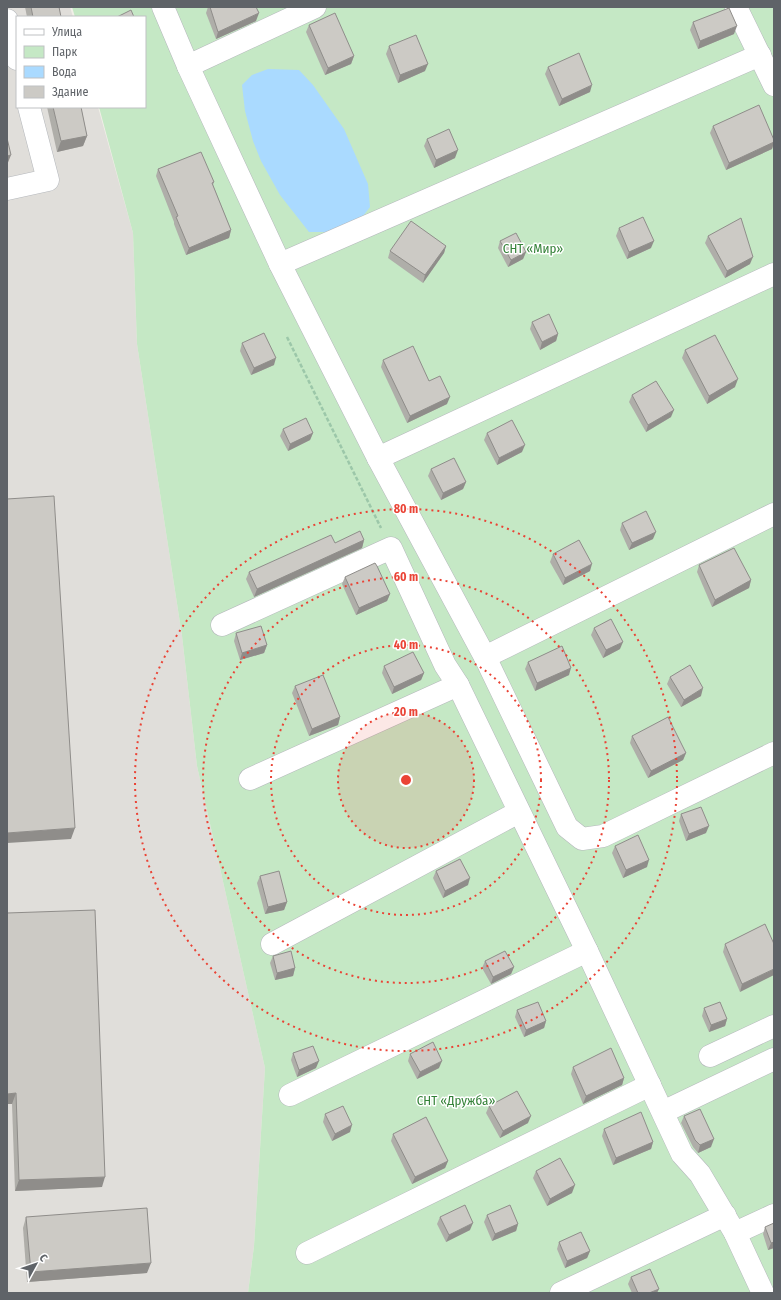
<svg xmlns="http://www.w3.org/2000/svg" width="781" height="1300" viewBox="0 0 781 1300" font-family="'Fira Sans Condensed',sans-serif">
  <style>
    .industrial { fill: #e0deda }
    .green { fill: #c5e8c5 }
    .water { fill: #aadaff }
    .lines { fill: none; stroke-linecap: round; stroke-linejoin: round }
    .minor-casing { stroke: #b5b8bc; stroke-width: 23 }
    .path { stroke: #9cc7a9; stroke-width: 2.5; stroke-dasharray: 4 2; stroke-linecap: butt }
    .minor { stroke: #fff; stroke-width: 22 }
    .wall { fill: #afaea9 }
    .shaded-wall { fill: #8f8d8a }
    .building { fill: #cccac5; stroke: #8f8d8a }
    .ring { fill: none; stroke: #ea4335; stroke-width: 2; stroke-dasharray: 2 4 }
    .labels { text-anchor: middle; dominant-baseline: central; stroke-width: 3; stroke-linejoin: round; paint-order: stroke }
    .park-label { font-size: 13px; fill: #348238; stroke: #fff }
    .centre { fill: #ea4335; stroke: #fff; stroke-width: 2 }
    .ring-label { font-size: 12px; text-anchor: middle; font-weight: bold; fill: #ea4335; stroke: #fff; stroke-width: 3; stroke-linejoin: round; paint-order: stroke }
  </style>
  <rect width="100%" height="100%" fill="#f1efe8"/>
  <!-- industrial -->
  <path class="industrial" d="M7 7H70L73 17H17V107H98L133 233 137 344 182 636 197 766 265 1068 254 1246 248 1293H7Z"/>
  <!-- green -->
  <path class="green" d="M72 7H774V1293H248L254 1246 265 1068 197 766 182 636 137 344 133 233 99 107H145V17H75Z"/>
  <!-- water -->
  <path class="water" d="M268 69 299 70 313 85 344 129 368 184 370 207 357 224 330 232H309L280 195 261 161 253 141 245 111 242 85 252 75Z"/>
  <g class="lines">
    <defs>
      <g id="minor">
        <path d="M163 7 188 66 280 264 378 458 485 657 567 827 582 839 603 836 774 753"/>
        <path d="M736 7 774 85"/>
        <path d="M7 20 17 59"/>
        <path d="M188 66 315 7"/>
        <path d="M7 189 48 180 29 107"/>
        <path d="M280 264 760 55"/>
        <path d="M378 458 774 274"/>
        <path d="M222 625 391 548 445 665 458 685 587 951 682 1154 700 1174 735 1233 763 1293"/>
        <path d="M485 657 774 514"/>
        <path d="M250 779 458 685"/>
        <path d="M272 944 519 812"/>
        <path d="M710 1056 774 1026"/>
        <path d="M290 1095 587 951"/>
        <path d="M663 1112 774 1059"/>
        <path d="M735 1233 774 1215"/>
        <path d="M307 1253 650 1085"/>
        <path d="M561 1293 725 1215"/>
      </g>
    </defs>
    <!-- minor casing -->
    <use href="#minor" class="minor-casing"/>
    <!-- path -->
    <path class="path" d="M287 337 381 528"/>
    <!-- minor -->
    <use href="#minor" class="minor"/>
  </g>
  <!-- wall -->
  <g class="wall">
    <path d="M25 7H59L61 17H27Z"/>
    <path d="M208 7H256V21L216 39 206 13Z"/>
    <path d="M693 22 734 34 698 49 690 30Z"/>
    <path d="M309 25 354 56 351 64 325 75 306 32Z"/>
    <path d="M389 46 425 71 398 83 386 54Z"/>
    <path d="M548 67 590 92 559 106 545 74Z"/>
    <path d="M47 107H81L87 136 83 146 57 152Z"/>
    <path d="M713 126 774 140V144L772 149 726 170 710 133Z"/>
    <path d="M427 139 455 158 434 168 424 146Z"/>
    <path d="M158 169 214 182 213 185 231 230 229 238 186 255 174 224V222L156 176Z"/>
    <path d="M619 228 651 248 627 259 616 236Z"/>
    <path d="M708 236 750 264 725 278 705 243Z"/>
    <path d="M500 241 526 252 523 259 508 267 498 248Z"/>
    <path d="M446 246 444 253 423 283 388 258 390 251Z"/>
    <path d="M532 322 558 334 556 341 540 350 530 329Z"/>
    <path d="M242 343 274 365 251 375 240 351Z"/>
    <path d="M685 350 735 387 707 404 682 358Z"/>
    <path d="M383 360 447 404 407 423 381 367Z"/>
    <path d="M632 395 671 417 646 432 629 402Z"/>
    <path d="M283 429 313 433 310 440 288 451 280 436Z"/>
    <path d="M487 433 522 452 497 465 484 440Z"/>
    <path d="M431 469 466 482 463 489 441 500 428 476Z"/>
    <path d="M622 523 653 539 629 550 620 530Z"/>
    <path d="M364 540 362 548 254 597 246 579 249 572Z"/>
    <path d="M553 554 590 571 563 585 550 562Z"/>
    <path d="M699 565 751 580 749 588 712 607 697 572Z"/>
    <path d="M345 577 390 594 387 601 356 615 342 584Z"/>
    <path d="M594 628 620 649 603 658 591 635Z"/>
    <path d="M236 633 267 645 264 653 240 660 234 641Z"/>
    <path d="M528 662 569 675 535 691 525 669Z"/>
    <path d="M384 666 424 673 421 680 392 694 382 673Z"/>
    <path d="M670 677 701 696 681 707 667 684Z"/>
    <path d="M295 686 340 717 338 725 309 736 292 693Z"/>
    <path d="M632 736 686 753 683 760 648 778 630 743Z"/>
    <path d="M681 814 706 833 686 841 679 821Z"/>
    <path d="M615 846 647 867 623 878 612 853Z"/>
    <path d="M436 871 468 885 443 898 433 878Z"/>
    <path d="M260 876 287 902 284 910 265 914 257 883Z"/>
    <path d="M7 913 102 1187 15 1191 12 1104Z"/>
    <path d="M765 924 740 992 723 952 725 944Z"/>
    <path d="M273 956 295 968 293 976 275 980 270 963Z"/>
    <path d="M485 961 514 967 511 974 491 984 482 968Z"/>
    <path d="M704 1008 727 1019 725 1026 709 1032 702 1016Z"/>
    <path d="M517 1010 546 1021 544 1028 524 1037 515 1017Z"/>
    <path d="M293 1053 316 1068 297 1077 291 1060Z"/>
    <path d="M410 1054 439 1068 417 1079 408 1061Z"/>
    <path d="M573 1067 624 1078 622 1085 583 1104 571 1074Z"/>
    <path d="M489 1106 528 1123 500 1138 486 1113Z"/>
    <path d="M325 1114 350 1132 332 1141 323 1122Z"/>
    <path d="M684 1116 711 1147 698 1153 693 1147 681 1123Z"/>
    <path d="M604 1129 653 1142 651 1149 613 1165 602 1136Z"/>
    <path d="M393 1134 448 1161 445 1168 412 1184 391 1141Z"/>
    <path d="M536 1171 572 1193 547 1206 533 1178Z"/>
    <path d="M487 1215 518 1224 516 1231 492 1241 484 1222Z"/>
    <path d="M26 1217 147 1273 27 1282 23 1228Z"/>
    <path d="M440 1217 470 1230 446 1242 437 1224Z"/>
    <path d="M765 1227 774 1248 768 1250 763 1234Z"/>
    <path d="M559 1242 590 1251 587 1258 565 1268 557 1249Z"/>
    <path d="M631 1277 657 1293H632L628 1284Z"/>
  </g>
  <!-- shaded-wall -->
  <g class="shaded-wall">
    <path d="M259 13 256 21 216 39 218 32Z"/>
    <path d="M737 26 734 34 698 49 700 41Z"/>
    <path d="M354 56 351 64 325 75 328 68Z"/>
    <path d="M428 64 425 71 398 83 400 75Z"/>
    <path d="M592 85 590 92 559 106 562 99Z"/>
    <path d="M87 136 83 146 57 152 61 141Z"/>
    <path d="M774 142 772 149 726 170 729 163Z"/>
    <path d="M458 150 455 158 434 168 436 160Z"/>
    <path d="M11 155 7 165V156Z"/>
    <path d="M231 230 229 238 186 255 189 248Z"/>
    <path d="M654 241 651 248 627 259 629 252Z"/>
    <path d="M446 246 444 253 423 283 425 275Z"/>
    <path d="M526 252 523 259 508 267 511 260Z"/>
    <path d="M753 257 750 264 725 278 727 271Z"/>
    <path d="M558 334 556 341 540 350 542 342Z"/>
    <path d="M276 358 274 365 251 375 254 368Z"/>
    <path d="M738 379 735 387 707 404 709 396Z"/>
    <path d="M450 397 447 404 407 423 410 416Z"/>
    <path d="M674 410 671 417 646 432 648 425Z"/>
    <path d="M313 433 310 440 288 451 290 444Z"/>
    <path d="M525 445 522 452 497 465 499 458Z"/>
    <path d="M466 482 463 489 441 500 443 493Z"/>
    <path d="M656 532 653 539 629 550 632 543Z"/>
    <path d="M364 540 362 548 254 597 257 589Z"/>
    <path d="M592 564 590 571 563 585 565 578Z"/>
    <path d="M751 580 749 588 712 607 715 600Z"/>
    <path d="M390 594 387 601 356 615 359 608Z"/>
    <path d="M623 642 620 649 603 658 606 650Z"/>
    <path d="M267 645 264 653 240 660 242 653Z"/>
    <path d="M571 668 569 675 535 691 537 683Z"/>
    <path d="M424 673 421 680 392 694 394 687Z"/>
    <path d="M703 688 701 696 681 707 684 700Z"/>
    <path d="M340 717 338 725 309 736 312 729Z"/>
    <path d="M686 753 683 760 648 778 651 771Z"/>
    <path d="M709 826 706 833 686 841 689 834Z"/>
    <path d="M75 828 71 839 7 843V833Z"/>
    <path d="M649 860 647 867 623 878 626 870Z"/>
    <path d="M470 878 468 885 443 898 445 891Z"/>
    <path d="M287 902 284 910 265 914 268 907Z"/>
    <path d="M514 967 511 974 491 984 493 977Z"/>
    <path d="M295 968 293 976 275 980 277 973Z"/>
    <path d="M774 969V975L740 992 742 984Z"/>
    <path d="M727 1019 725 1026 709 1032 711 1025Z"/>
    <path d="M546 1021 544 1028 524 1037 526 1030Z"/>
    <path d="M319 1061 316 1068 297 1077 299 1070Z"/>
    <path d="M442 1061 439 1068 417 1079 420 1072Z"/>
    <path d="M624 1078 622 1085 583 1104 586 1096Z"/>
    <path d="M16 1093 12 1104H7V1094Z"/>
    <path d="M531 1116 528 1123 500 1138 503 1131Z"/>
    <path d="M352 1125 350 1132 332 1141 335 1134Z"/>
    <path d="M714 1139 711 1147 698 1153 700 1145Z"/>
    <path d="M653 1142 651 1149 613 1165 616 1158Z"/>
    <path d="M448 1161 445 1168 412 1184 415 1177Z"/>
    <path d="M105 1177 102 1187 15 1191 19 1180Z"/>
    <path d="M575 1185 572 1193 547 1206 550 1199Z"/>
    <path d="M473 1223 470 1230 446 1242 449 1235Z"/>
    <path d="M518 1224 516 1231 492 1241 495 1234Z"/>
    <path d="M774 1242V1248L768 1250 771 1243Z"/>
    <path d="M590 1251 587 1258 565 1268 567 1261Z"/>
    <path d="M151 1263 147 1273 27 1282 31 1272Z"/>
    <path d="M659 1289 657 1293H649Z"/>
  </g>
  <!-- building -->
  <g class="building">
    <path d="M31 7H59L61 17H33Z"/>
    <path d="M210 7H256L259 13 218 32Z"/>
    <path d="M729 8 737 26 700 41 693 22Z"/>
    <path d="M131 10 134 17H117Z"/>
    <path d="M335 13 354 56 328 68 309 25Z"/>
    <path d="M416 35 428 64 400 75 389 46Z"/>
    <path d="M579 53 592 85 562 99 548 67Z"/>
    <path d="M759 105 774 140V142L729 163 713 126Z"/>
    <path d="M53 107H81L87 136 61 141Z"/>
    <path d="M449 129 458 150 436 160 427 139Z"/>
    <path d="M7 138 11 155 7 156Z"/>
    <path d="M201 152 214 182 212 183 231 230 189 248 176 217 178 216 158 169Z"/>
    <path d="M643 217 654 241 629 252 619 228Z"/>
    <path d="M741 218 753 257 727 271 708 236Z"/>
    <path d="M411 221 446 246 425 275 390 251Z"/>
    <path d="M516 233 526 252 511 260 500 241Z"/>
    <path d="M549 314 558 334 542 342 532 322Z"/>
    <path d="M264 333 276 358 254 368 242 343Z"/>
    <path d="M715 335 738 379 709 396 685 350Z"/>
    <path d="M413 346 429 381 440 376 450 397 410 416 383 360Z"/>
    <path d="M656 381 674 410 648 425 632 395Z"/>
    <path d="M306 418 313 433 290 444 283 429Z"/>
    <path d="M512 420 525 445 499 458 487 433Z"/>
    <path d="M454 458 466 482 443 493 431 469Z"/>
    <path d="M54 496 75 828 7 833V499Z"/>
    <path d="M646 511 656 532 632 543 622 523Z"/>
    <path d="M360 531 364 540 257 589 249 572 331 535 335 543Z"/>
    <path d="M579 540 592 564 565 578 553 554Z"/>
    <path d="M734 548 751 580 715 600 699 565Z"/>
    <path d="M375 563 377 566 390 594 359 608 345 577Z"/>
    <path d="M611 619 623 642 606 650 594 628Z"/>
    <path d="M261 626 267 645 242 653 236 633Z"/>
    <path d="M562 646 571 668 537 683 528 662Z"/>
    <path d="M413 652 424 673 394 687 384 666Z"/>
    <path d="M690 665 703 688 684 700 670 677Z"/>
    <path d="M323 675 340 717 312 729 295 686Z"/>
    <path d="M668 717 686 753 651 771 632 736Z"/>
    <path d="M701 807 709 826 689 834 681 814Z"/>
    <path d="M638 835 649 860 626 870 615 846Z"/>
    <path d="M460 859 470 878 445 891 436 871Z"/>
    <path d="M279 871 287 902 268 907 260 876Z"/>
    <path d="M95 910 105 1177 19 1180 16 1093 7 1094V913Z"/>
    <path d="M765 924 774 944V969L742 984 725 944Z"/>
    <path d="M291 951 295 968 277 973 273 956Z"/>
    <path d="M505 951 514 967 493 977 485 961Z"/>
    <path d="M538 1002 546 1021 526 1030 517 1010Z"/>
    <path d="M720 1002 727 1019 711 1025 704 1008Z"/>
    <path d="M433 1042 442 1061 420 1072 410 1054Z"/>
    <path d="M313 1046 319 1061 299 1070 293 1053Z"/>
    <path d="M611 1048 624 1078 586 1096 573 1067Z"/>
    <path d="M517 1091 531 1116 503 1131 489 1106Z"/>
    <path d="M343 1106 352 1125 335 1134 325 1114Z"/>
    <path d="M700 1109 714 1139 700 1145 695 1140 684 1116Z"/>
    <path d="M641 1112 653 1142 616 1158 604 1129Z"/>
    <path d="M426 1117 448 1161 415 1177 393 1134Z"/>
    <path d="M560 1158 575 1185 550 1199 536 1171Z"/>
    <path d="M465 1205 473 1223 449 1235 440 1217Z"/>
    <path d="M510 1205 518 1224 495 1234 487 1215Z"/>
    <path d="M147 1208 151 1263 31 1272 26 1217Z"/>
    <path d="M774 1223V1242L771 1243 765 1227Z"/>
    <path d="M581 1232 590 1251 567 1261 559 1242Z"/>
    <path d="M650 1269 659 1289 649 1293H638L631 1277Z"/>
  </g>
  <!-- distance rings -->
  <circle cx="406" cy="780" r="68" fill="#ea4335" fill-opacity=".12"/>
  <g class="ring">
    <circle cx="406" cy="780" r="68"/>
    <circle cx="406" cy="780" r="135"/>
    <circle cx="406" cy="780" r="203"/>
    <circle cx="406" cy="780" r="271"/>
  </g>
  <g class="labels">
    <!-- park labels -->
    <g class="park-label">
      <text x="533" y="248">СНТ «Мир»</text>
      <text x="456" y="1100">СНТ «Дружба»</text>
    </g>
  </g>
  <circle cx="406" cy="780" r="6" class="centre"/>
  <g class="ring-label">
    <text x="406" y="513">80 m</text>
    <text x="406" y="581">60 m</text>
    <text x="406" y="649">40 m</text>
    <text x="406" y="716">20 m</text>
  </g>
  <!-- border -->
  <rect width="781" height="1300" fill="none" stroke="#5f6368" stroke-width="16"/>
  <!-- legend -->
  <rect x="16" y="16" width="130" height="92" fill="#ffffff" stroke="#bfc1c3"/>
  <rect x="24" y="29" width="20" height="6" fill="#ffffff" stroke="#bfc1c3"/>
  <text x="52" y="36" font-size="12" fill="#5f6368">Улица</text>
  <rect x="24" y="46" width="20" height="12" fill="#c5e8c5" stroke="#bfc1c3"/>
  <text x="52" y="56" font-size="12" fill="#5f6368">Парк</text>
  <rect x="24" y="66" width="20" height="12" fill="#aadaff" stroke="#bfc1c3"/>
  <text x="52" y="76" font-size="12" fill="#5f6368">Вода</text>
  <rect x="24" y="86" width="20" height="12" fill="#cccac5" stroke="#bfc1c3"/>
  <text x="52" y="96" font-size="12" fill="#5f6368">Здание</text>
  <!-- north arrow -->
  <g transform="translate(36 1264) rotate(50)" stroke="#ffffff" stroke-width="3" paint-order="stroke">
  <path d="M0-3L7 15L0 10L-7 15Z" fill="#5f6368"/>
  <text y="-6" font-size="11" font-weight="bold" text-anchor="middle" fill="#5f6368">С</text>
  </g>
</svg>
